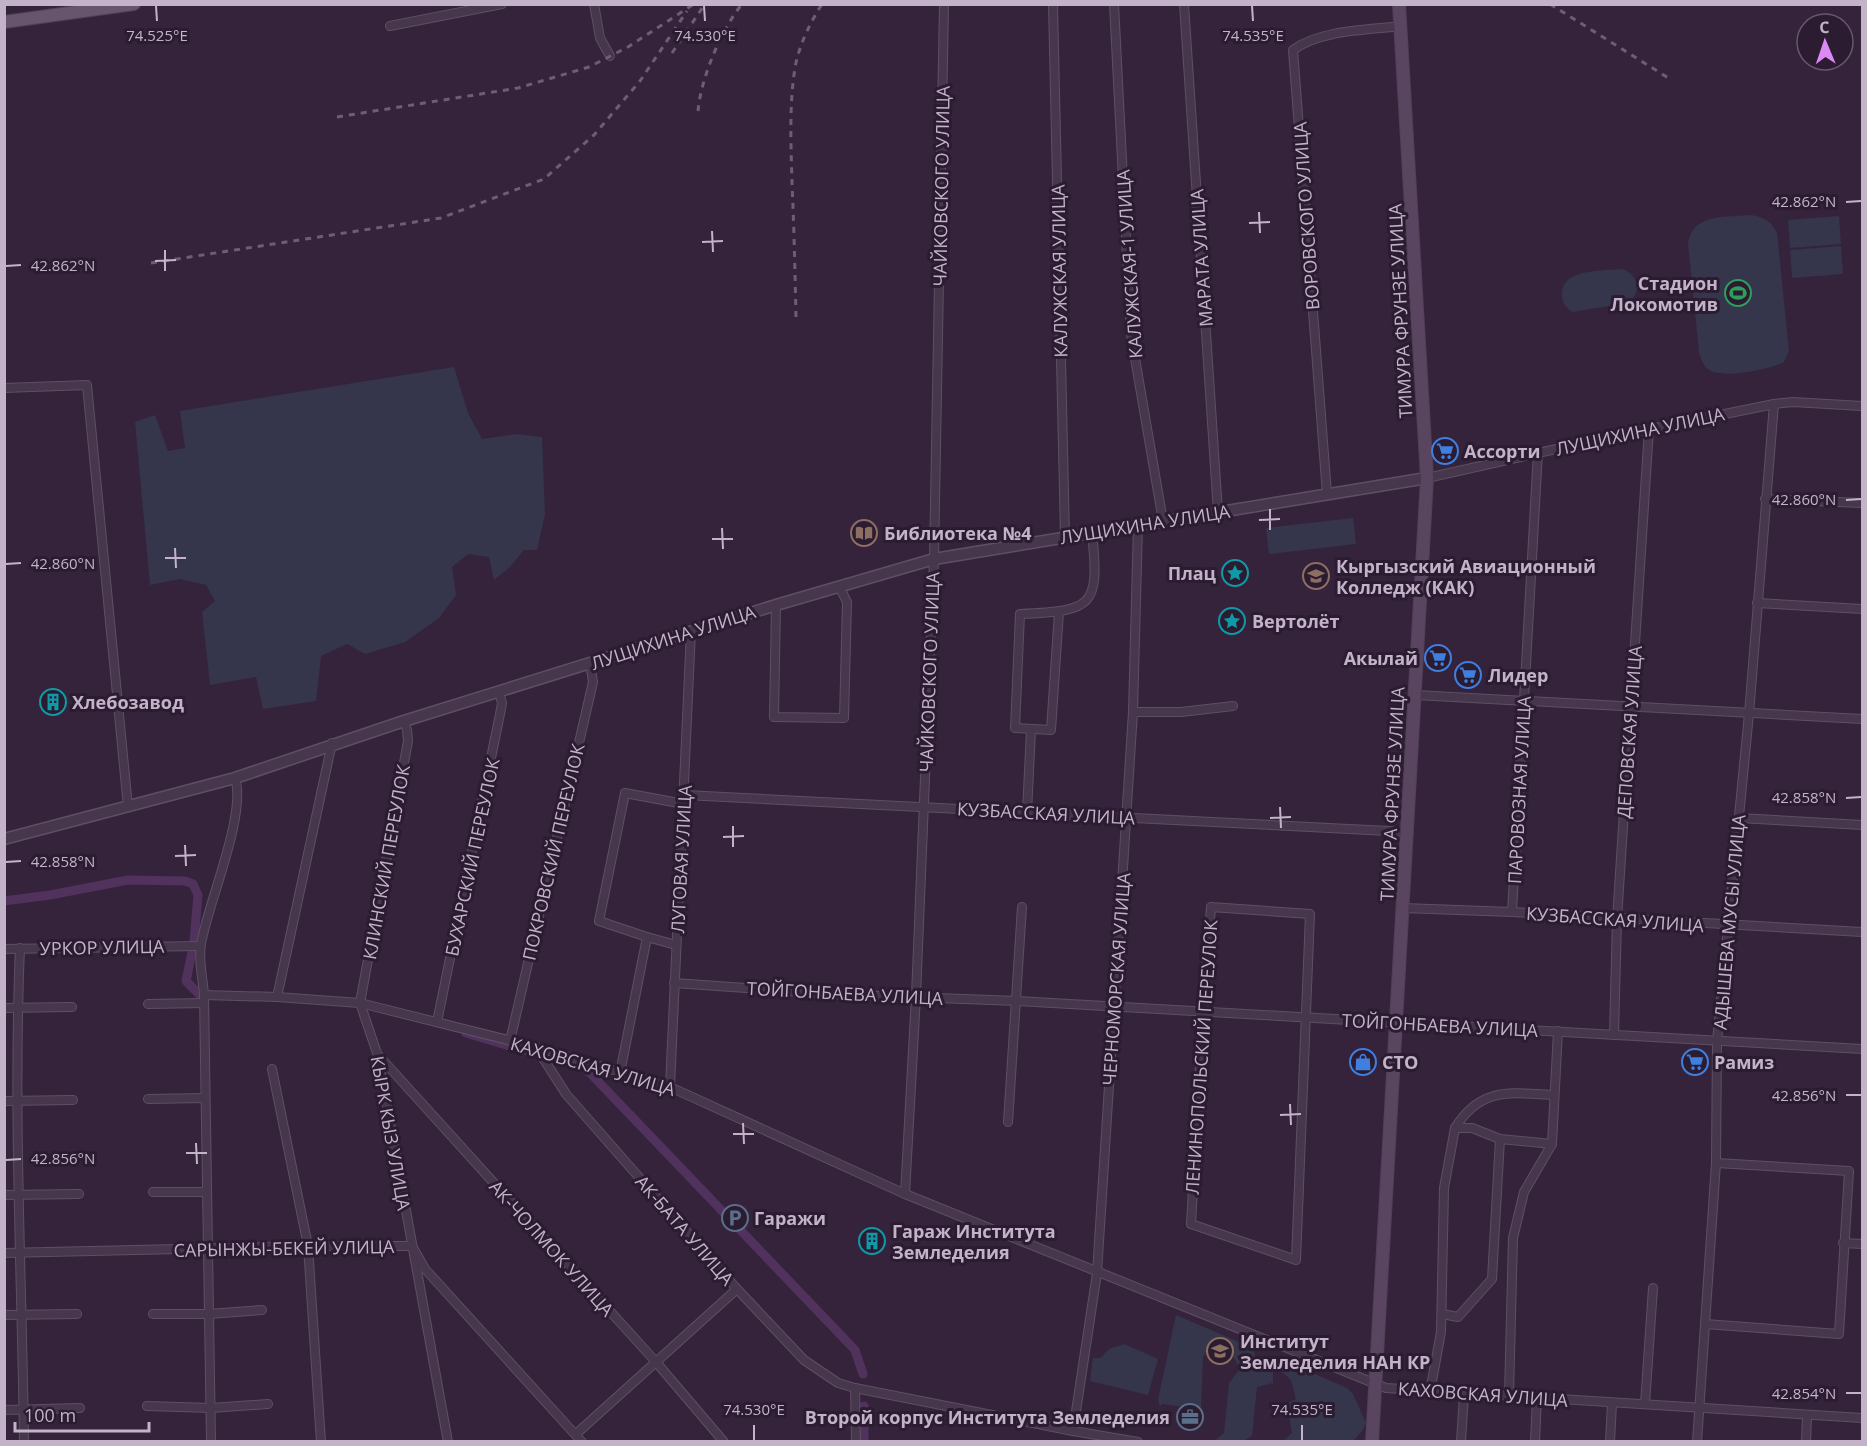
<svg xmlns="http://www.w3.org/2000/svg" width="1867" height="1446" viewBox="0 0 1867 1446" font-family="'Open Sans',sans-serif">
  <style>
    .green { fill: #35354c }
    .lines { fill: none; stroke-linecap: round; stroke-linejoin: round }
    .canal { stroke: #51325d; stroke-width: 9 }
    .minor-casing { stroke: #5f4f64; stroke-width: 10 }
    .tertiary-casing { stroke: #5f4f64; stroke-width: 13 }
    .secondary-casing { stroke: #504055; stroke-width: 14 }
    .primary-casing { stroke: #504055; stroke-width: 14 }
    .minor { stroke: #47374c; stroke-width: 8 }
    .tertiary { stroke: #47374c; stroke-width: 10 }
    .secondary { stroke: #59455f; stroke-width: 12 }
    .primary { stroke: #66556c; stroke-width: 12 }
    .rail { stroke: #6f5d76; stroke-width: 3; stroke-dasharray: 6 6; stroke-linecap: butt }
    .ticks { fill: none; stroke: #c3b3c8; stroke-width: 2 }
    .labels { text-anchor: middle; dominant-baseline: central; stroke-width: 6; stroke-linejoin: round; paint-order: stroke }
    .street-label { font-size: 18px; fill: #c3b3c8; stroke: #2b1c31 }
    .poi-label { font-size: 18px; font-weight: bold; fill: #c3b3c8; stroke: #2b1c31; text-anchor: start }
    .ticks-label { font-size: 15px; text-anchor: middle; fill: #c3b3c8; stroke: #2b1c31; stroke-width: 6; stroke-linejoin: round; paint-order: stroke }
  </style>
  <rect width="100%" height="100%" fill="#35233c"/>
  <!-- green -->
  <g class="green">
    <path d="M1750 215C1764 217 1771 221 1777 233L1789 351 1784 362C1770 369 1721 380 1708 369 1703 365 1701 359 1699 352L1688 244C1689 239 1690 234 1693 230 1704 214 1733 217 1750 215Z"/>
    <path d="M1839 216 1841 244 1790 248 1788 220Z"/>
    <path d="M1841 246 1843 274 1792 278 1790 250Z"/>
    <path d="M1623 269C1639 276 1642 292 1628 303L1572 312C1565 307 1561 301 1562 292 1564 268 1605 271 1623 269Z"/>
    <path d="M454 367 468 413 482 439 517 434 542 437 545 514 537 550H524L510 567 494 580 489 557 468 554 452 567 456 595 439 618 405 642 365 654 347 644 321 656 316 701 263 709 256 677 210 685 202 612 215 601 206 585 180 579 150 585 135 422 155 415 168 451 185 448 180 411Z"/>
    <path d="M1353 518 1356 544 1269 554 1266 528Z"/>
    <path d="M1176 1315 1253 1348 1255 1355 1254 1362 1273 1370V1383L1257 1387 1252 1436 1243 1441H1214L1224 1433 1229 1383 1239 1370 1236 1361 1231 1355 1206 1352 1203 1357 1201 1409 1162 1404 1160 1407 1158 1400Z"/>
    <path d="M1124 1344 1158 1359 1148 1395 1090 1381 1093 1358H1101L1109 1349Z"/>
    <path d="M1285 1361 1347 1388 1353 1394 1366 1423 1362 1431 1353 1441H1283L1292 1433 1287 1403 1296 1399 1291 1380 1281 1371Z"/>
  </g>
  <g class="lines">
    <!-- canal -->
    <g class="canal">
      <path d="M4 901 50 895 128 880 185 881 193 884 198 895 194 941"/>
      <path d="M192 952 186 981 201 996"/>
      <path d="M466 1033 527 1051"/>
      <path d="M554 1058 579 1065 591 1074 855 1350 863 1374"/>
      <path d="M864 1442V1406"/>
    </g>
    <defs>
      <g id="minor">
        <path d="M594 4 600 38 610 56"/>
        <path d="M1053 4 1065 537"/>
        <path d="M1114 4 1131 335 1163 521"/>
        <path d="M1184 4 1218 512"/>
        <path d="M390 26 502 4"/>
        <path d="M4 388 87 385 128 807"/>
        <path d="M1427 478 1592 441 1774 404 1793 402 1862 406"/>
        <path d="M1327 494 1293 50C1319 30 1368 30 1401 26"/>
        <path d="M1765 499 1862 503"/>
        <path d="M1757 603 1862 609"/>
        <path d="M776 605 774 717 844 718 847 602 839 586"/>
        <path d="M1059 612 1051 730 1015 728 1020 614C1093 611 1100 607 1092 533"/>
        <path d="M1416 695 1862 719"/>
        <path d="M1133 712H1181L1233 706"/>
        <path d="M404 721 407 730 408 741 360 1003 378 1056 448 1442"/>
        <path d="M685 795 1408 832"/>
        <path d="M1027 812 1031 730"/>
        <path d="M1739 818 1862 825"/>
        <path d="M1211 907 1310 914 1296 1260 1191 1224 1203 1012Z"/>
        <path d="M1403 908 1512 912 1862 932"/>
        <path d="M1512 912 1538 452"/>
        <path d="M647 937 676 945"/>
        <path d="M20 948C13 1112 22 1277 24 1442"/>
        <path d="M4 949 200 946"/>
        <path d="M674 983 830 994 1017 1001 1862 1049"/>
        <path d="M204 995 277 997 360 1003 536 1047 670 1087 905 1194 1386 1388 1862 1418"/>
        <path d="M277 997 332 743"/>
        <path d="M148 1004 204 1003"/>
        <path d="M4 1008 72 1007"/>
        <path d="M437 1022 501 709 502 703 499 692"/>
        <path d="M1614 1035 1617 919 1649 429"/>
        <path d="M510 1041 593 682 590 663"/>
        <path d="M536 1047 566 1094 737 1289 804 1360 838 1383 855 1388"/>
        <path d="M379 1056 656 1362 724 1442"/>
        <path d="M272 1069 308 1246 321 1442"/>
        <path d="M620 1073 647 937 599 921 625 793 684 804"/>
        <path d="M670 1087 691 631"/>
        <path d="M148 1099 205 1098"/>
        <path d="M4 1101 73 1100"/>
        <path d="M1008 1122 1022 907"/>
        <path d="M1455 1128C1481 1086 1511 1093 1554 1095"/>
        <path d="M153 1192H207"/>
        <path d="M905 1194 916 996 934 559 944 4"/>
        <path d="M4 1195 79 1194"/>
        <path d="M1843 1243 1862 1244"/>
        <path d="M4 1253 308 1246H412L425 1269 582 1442"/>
        <path d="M153 1314H209L262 1310"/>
        <path d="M1442 1314 1458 1317 1492 1279 1500 1139"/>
        <path d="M4 1315 77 1314"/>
        <path d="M1705 1324 1839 1334 1849 1171 1716 1163"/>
        <path d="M1430 1392 1441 1332 1444 1188 1455 1128H1472L1500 1139 1552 1144"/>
        <path d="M1509 1395 1513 1238 1524 1192 1552 1144 1558 1031"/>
        <path d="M1645 1404 1653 1288"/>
        <path d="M147 1406 211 1408 268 1404"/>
        <path d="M4 1410 80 1408"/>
        <path d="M1073 1431 1097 1273 1133 712 1138 525"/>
        <path d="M576 1434 737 1289"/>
        <path d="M211 1442 204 995C203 979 198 959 201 944 208 903 247 814 235 778"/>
        <path d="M856 1442 855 1388 1073 1431 1138 1442"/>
        <path d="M1461 1442 1464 1394"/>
        <path d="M1535 1442 1537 1397"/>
        <path d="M1610 1442 1612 1403"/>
        <path d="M1697 1442 1716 1163 1717 1041 1749 714 1774 404"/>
        <path d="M1806 1442 1807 1416"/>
      </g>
      <path id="tertiary" d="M4 839 235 778 404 721 776 605 934 559 1427 478"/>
      <path id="secondary" d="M1372 1442 1427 478 1399 4"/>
      <path id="primary" d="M4 22 134 4"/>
    </defs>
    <!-- minor casing -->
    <use href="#minor" class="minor-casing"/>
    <!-- tertiary casing -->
    <use href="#tertiary" class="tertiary-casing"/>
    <!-- secondary casing -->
    <use href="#secondary" class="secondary-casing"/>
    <!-- primary casing -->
    <use href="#primary" class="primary-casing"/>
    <!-- minor -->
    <use href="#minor" class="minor"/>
    <!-- tertiary -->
    <use href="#tertiary" class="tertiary"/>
    <!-- secondary -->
    <use href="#secondary" class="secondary"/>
    <!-- primary -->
    <use href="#primary" class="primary"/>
    <!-- rail -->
    <g class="rail">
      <path d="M1550 4 1670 79"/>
      <path d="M672 53 705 4"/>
      <path d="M698 111C701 78 721 30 742 4"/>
      <path d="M337 117 518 88 589 67 628 47 694 4"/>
      <path d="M151 263 441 218 544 179 594 135 640 81 687 11"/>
      <path d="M796 317C795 272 794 227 792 183 791 145 789 105 795 68 799 45 810 23 822 4"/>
    </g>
  </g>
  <!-- ticks -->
  <path class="ticks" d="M156 6 157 21M704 6 705 21M1252 6 1253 21M1846 202 1861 201M1259 212 1260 233M1249 223 1270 222M712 231 713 252M702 242 723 241M165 250V271M155 261 176 260M6 266 21 265M1846 500 1861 499M1270 509V530M1259 520 1280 519M722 528 723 549M712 539H733M175 548 176 568M165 558H186M6 564 21 563M1846 798 1861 797M1280 807 1281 828M1270 818 1291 817M733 826V847M723 837 744 836M185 845 186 866M175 856 196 855M6 862 21 861M1846 1095H1861M1290 1104 1291 1125M1280 1115 1301 1114M743 1123 744 1144M733 1134H754M196 1143 197 1164M186 1153H207M6 1160 21 1159M1846 1393H1861M754 1425V1440M1302 1425V1440"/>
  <!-- icons -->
  <defs>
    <symbol id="stadium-ring" viewBox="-11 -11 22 22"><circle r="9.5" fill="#2b1c31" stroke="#2e9e5b" stroke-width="1.5"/><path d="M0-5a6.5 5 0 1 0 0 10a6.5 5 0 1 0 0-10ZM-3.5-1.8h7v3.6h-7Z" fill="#2e9e5b"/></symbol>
    <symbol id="supermarket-ring" viewBox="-11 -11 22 22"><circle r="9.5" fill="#2b1c31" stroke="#3f7fe0" stroke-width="1.5"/><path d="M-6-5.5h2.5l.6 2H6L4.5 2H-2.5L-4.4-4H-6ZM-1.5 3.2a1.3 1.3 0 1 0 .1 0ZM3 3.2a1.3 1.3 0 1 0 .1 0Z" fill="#3f7fe0"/></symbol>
    <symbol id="library-ring" viewBox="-11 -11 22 22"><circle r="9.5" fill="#2b1c31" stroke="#8d6e63" stroke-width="1.5"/><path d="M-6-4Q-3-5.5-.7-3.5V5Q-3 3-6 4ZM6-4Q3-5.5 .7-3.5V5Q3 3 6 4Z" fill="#8d6e63"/></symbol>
    <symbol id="sight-ring" viewBox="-11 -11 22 22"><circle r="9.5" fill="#2b1c31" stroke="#0f9aa8" stroke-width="1.5"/><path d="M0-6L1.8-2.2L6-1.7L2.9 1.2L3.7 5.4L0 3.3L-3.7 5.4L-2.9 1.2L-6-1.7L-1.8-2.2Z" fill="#0f9aa8"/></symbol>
    <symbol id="university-ring" viewBox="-11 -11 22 22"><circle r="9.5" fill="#2b1c31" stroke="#8d6e63" stroke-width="1.5"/><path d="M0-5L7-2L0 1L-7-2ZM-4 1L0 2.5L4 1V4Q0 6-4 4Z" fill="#8d6e63"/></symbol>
    <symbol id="building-ring" viewBox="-11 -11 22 22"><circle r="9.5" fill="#2b1c31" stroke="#0f9aa8" stroke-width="1.5"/><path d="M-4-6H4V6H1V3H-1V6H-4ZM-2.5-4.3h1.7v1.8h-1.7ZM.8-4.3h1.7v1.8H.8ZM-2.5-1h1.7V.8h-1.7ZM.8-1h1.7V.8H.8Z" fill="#0f9aa8"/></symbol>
    <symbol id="shop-ring" viewBox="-11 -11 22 22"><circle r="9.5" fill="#2b1c31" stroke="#3f7fe0" stroke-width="1.5"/><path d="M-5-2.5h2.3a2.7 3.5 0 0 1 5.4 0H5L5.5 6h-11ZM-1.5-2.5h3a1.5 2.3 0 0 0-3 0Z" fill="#3f7fe0"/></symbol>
    <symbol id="parking-ring" viewBox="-11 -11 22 22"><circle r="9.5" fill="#2b1c31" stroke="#5c6f8a" stroke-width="1.5"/><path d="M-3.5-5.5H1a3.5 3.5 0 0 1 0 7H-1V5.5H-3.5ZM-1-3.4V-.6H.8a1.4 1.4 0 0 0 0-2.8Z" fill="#5c6f8a"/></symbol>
    <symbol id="office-ring" viewBox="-11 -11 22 22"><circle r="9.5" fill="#2b1c31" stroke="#5c6f8a" stroke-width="1.5"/><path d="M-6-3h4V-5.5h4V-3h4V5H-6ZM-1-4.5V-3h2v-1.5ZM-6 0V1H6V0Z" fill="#5c6f8a"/></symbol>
  </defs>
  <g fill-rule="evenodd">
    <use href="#stadium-ring" x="1723" y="278" width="30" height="30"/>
    <use href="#supermarket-ring" x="1430" y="436" width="30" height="30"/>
    <use href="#library-ring" x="849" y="518" width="30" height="30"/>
    <use href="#sight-ring" x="1220" y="558" width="30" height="30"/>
    <use href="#university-ring" x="1301" y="561" width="30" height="30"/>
    <use href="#sight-ring" x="1217" y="606" width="30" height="30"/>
    <use href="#supermarket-ring" x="1423" y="643" width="30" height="30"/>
    <use href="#supermarket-ring" x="1453" y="660" width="30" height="30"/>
    <use href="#building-ring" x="38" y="687" width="30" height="30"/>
    <use href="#shop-ring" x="1348" y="1047" width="30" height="30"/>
    <use href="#supermarket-ring" x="1680" y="1047" width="30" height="30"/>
    <use href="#parking-ring" x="720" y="1203" width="30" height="30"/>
    <use href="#building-ring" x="857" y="1226" width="30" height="30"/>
    <use href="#university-ring" x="1205" y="1336" width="30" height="30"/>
    <use href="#office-ring" x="1175" y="1402" width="30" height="30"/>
  </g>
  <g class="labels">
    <!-- street labels -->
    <g class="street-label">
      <text transform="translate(941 186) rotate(-89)">ЧАЙКОВСКОГО УЛИЦА</text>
      <text transform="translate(1306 216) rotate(-94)">ВОРОВСКОГО УЛИЦА</text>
      <text transform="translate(1201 258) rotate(-94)">МАРАТА УЛИЦА</text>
      <text transform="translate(1129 264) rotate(-94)">КАЛУЖСКАЯ-1 УЛИЦА</text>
      <text transform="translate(1059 271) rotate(-91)">КАЛУЖСКАЯ УЛИЦА</text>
      <text transform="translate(1400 311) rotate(-93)">ТИМУРА ФРУНЗЕ УЛИЦА</text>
      <text transform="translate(1640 431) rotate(-12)">ЛУЩИХИНА УЛИЦА</text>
      <text transform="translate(1145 524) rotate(-9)">ЛУЩИХИНА УЛИЦА</text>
      <text transform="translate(673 637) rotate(-18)">ЛУЩИХИНА УЛИЦА</text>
      <text transform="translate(929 672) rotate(-88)">ЧАЙКОВСКОГО УЛИЦА</text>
      <text transform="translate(1629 732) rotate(-86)">ДЕПОВСКАЯ УЛИЦА</text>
      <text transform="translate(1519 790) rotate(-87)">ПАРОВОЗНАЯ УЛИЦА</text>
      <text transform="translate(1392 794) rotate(-87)">ТИМУРА ФРУНЗЕ УЛИЦА</text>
      <text transform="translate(1046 813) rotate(3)">КУЗБАССКАЯ УЛИЦА</text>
      <text transform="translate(553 852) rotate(-77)">ПОКРОВСКИЙ ПЕРЕУЛОК</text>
      <text transform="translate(472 857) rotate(-78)">БУХАРСКИЙ ПЕРЕУЛОК</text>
      <text transform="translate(681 859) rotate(-87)">ЛУГОВАЯ УЛИЦА</text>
      <text transform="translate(386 862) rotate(-80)">КЛИНСКИЙ ПЕРЕУЛОК</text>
      <text transform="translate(1615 919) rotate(4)">КУЗБАССКАЯ УЛИЦА</text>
      <text transform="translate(1729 922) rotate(-85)">АДЫШЕВА МУСЫ УЛИЦА</text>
      <text transform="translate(102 947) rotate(-1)">УРКОР УЛИЦА</text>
      <text transform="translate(1116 979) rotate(-86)">ЧЕРНОМОРСКАЯ УЛИЦА</text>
      <text transform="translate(845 993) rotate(3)">ТОЙГОНБАЕВА УЛИЦА</text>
      <text transform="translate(1440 1025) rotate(3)">ТОЙГОНБАЕВА УЛИЦА</text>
      <text transform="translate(1201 1057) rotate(-86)">ЛЕНИНОПОЛЬСКИЙ ПЕРЕУЛОК</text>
      <text transform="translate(593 1066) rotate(16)">КАХОВСКАЯ УЛИЦА</text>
      <text transform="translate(391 1133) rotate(80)">КЫРК КЫЗ УЛИЦА</text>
      <text transform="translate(685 1230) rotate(49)">АК-БАТА УЛИЦА</text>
      <text transform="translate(284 1248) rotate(-1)">САРЫНЖЫ-БЕКЕЙ УЛИЦА</text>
      <text transform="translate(552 1248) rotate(48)">АК-ЧОЛМОК УЛИЦА</text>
      <text transform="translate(1483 1394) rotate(4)">КАХОВСКАЯ УЛИЦА</text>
    </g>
    <!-- poi labels -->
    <g class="poi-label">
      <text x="1718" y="283" text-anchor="end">Стадион<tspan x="1718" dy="21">Локомотив</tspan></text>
      <text x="1464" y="451">Ассорти</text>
      <text x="884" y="533">Библиотека №4</text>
      <text x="1336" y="566">Кыргызский Авиационный<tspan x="1336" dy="21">Колледж (КАК)</tspan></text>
      <text x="1216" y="573" text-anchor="end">Плац</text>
      <text x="1252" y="621">Вертолёт</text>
      <text x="1418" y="658" text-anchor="end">Акылай</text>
      <text x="1488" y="675">Лидер</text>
      <text x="72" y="702">Хлебозавод</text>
      <text x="1382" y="1062">СТО</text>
      <text x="1714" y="1062">Рамиз</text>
      <text x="754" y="1218">Гаражи</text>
      <text x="892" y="1231">Гараж Института<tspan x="892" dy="21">Земледелия</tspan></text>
      <text x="1240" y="1341">Институт<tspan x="1240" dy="21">Земледелия НАН КР</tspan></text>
      <text x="1170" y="1417" text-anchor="end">Второй корпус Института Земледелия</text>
    </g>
  </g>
  <g class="ticks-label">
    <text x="157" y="41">74.525°E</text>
    <text x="705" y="41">74.530°E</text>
    <text x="1253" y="41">74.535°E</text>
    <text x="1804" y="207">42.862°N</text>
    <text x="63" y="271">42.862°N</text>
    <text x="1804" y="505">42.860°N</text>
    <text x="63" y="569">42.860°N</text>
    <text x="1804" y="803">42.858°N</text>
    <text x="63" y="867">42.858°N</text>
    <text x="1804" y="1101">42.856°N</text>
    <text x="63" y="1164">42.856°N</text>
    <text x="1804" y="1399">42.854°N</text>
    <text x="754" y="1415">74.530°E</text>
    <text x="1302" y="1415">74.535°E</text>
  </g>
  <!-- border -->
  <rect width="1867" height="1446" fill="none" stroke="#c3b3c8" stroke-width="12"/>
  <!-- north arrow -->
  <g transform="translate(1825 42) rotate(358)"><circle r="28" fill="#2b1c31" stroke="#68586d" stroke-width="1.5"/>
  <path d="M0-4.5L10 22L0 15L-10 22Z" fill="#dc89f6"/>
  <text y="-9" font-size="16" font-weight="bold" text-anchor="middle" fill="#c3b3c8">С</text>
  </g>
  <!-- scale -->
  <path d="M15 1422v9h134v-9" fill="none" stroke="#c3b3c8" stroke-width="3"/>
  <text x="24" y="1422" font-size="18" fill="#c3b3c8" stroke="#2b1c31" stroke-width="4.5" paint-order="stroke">100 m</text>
</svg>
